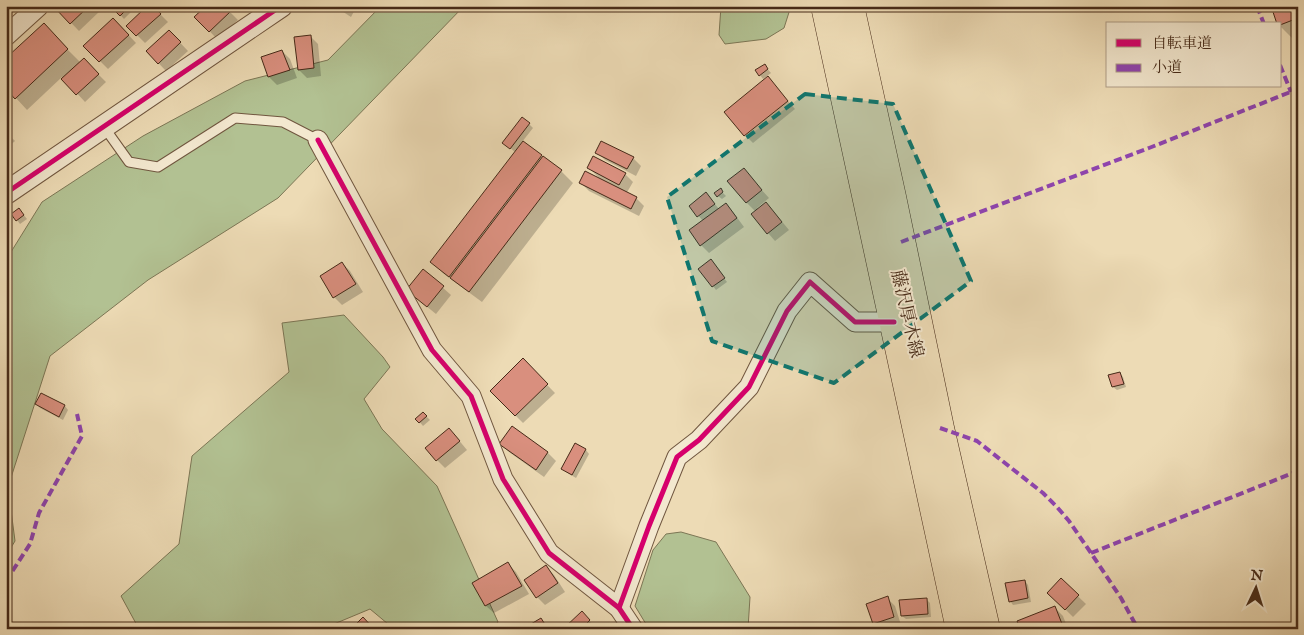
<svg xmlns="http://www.w3.org/2000/svg" width="1304" height="635" viewBox="0 0 1304 635" font-family="'IM FELL English','Noto Serif JP',serif">
  <style>
    .green { fill: #b2c192; stroke: #7c7655 }
    .shadow { fill: #0003 }
    .building { fill: #d98f7e; stroke: #462a18 }
    .lines { fill: none; stroke-linecap: round; stroke-linejoin: round }
    .service-casing { stroke: #70563f; stroke-width: 11 }
    .minor-casing { stroke: #70563f; stroke-width: 21 }
    .tertiary-casing { stroke: #70563f; stroke-width: 24 }
    .primary-casing { stroke: #462a18; stroke-width: 29 }
    .service { stroke: #f3e8cf; stroke-width: 9 }
    .minor { stroke: #f3e8cf; stroke-width: 19 }
    .tertiary { stroke: #f3e8cf; stroke-width: 22 }
    .primary { stroke: #eddbb5; stroke-width: 28 }
    .quiet { stroke: #8e44ad; stroke-width: 4; stroke-dasharray: 8 4; stroke-linecap: butt }
    .cycleway-casing { stroke: #f3e8cf; stroke-width: 8 }
    .cycleway { stroke: #d6006c; stroke-width: 5 }
    .marked { fill: #0f766e; fill-opacity: 0.2; stroke: #0f766e; stroke-width: 4; stroke-dasharray: 10 6; stroke-linejoin: round }
    .labels { text-anchor: middle; dominant-baseline: central; stroke-width: 4; stroke-linejoin: round; paint-order: stroke }
    .street-label { font-size: 18px; fill: #462a18; stroke: #f3e8cf }
  </style>
  <rect width="100%" height="100%" fill="#eddbb5"/>
  <filter id="stains"><feTurbulence type="fractalNoise" baseFrequency=".004" numOctaves="4"/><feColorMatrix values="0 0 0 0 .2 0 0 0 0 .09 0 0 0 0 .02 0 0 0 .5 -.17"/></filter>
  <radialGradient id="worn" r=".72"><stop offset=".6" stop-color="#630" stop-opacity="0"/><stop offset="1" stop-color="#630" stop-opacity=".3"/></radialGradient>
  <!-- green -->
  <g class="green">
    <path d="M381 6H464L278 198 148 280 50 356 8 487 15 541 6 556V260L42 202 143 136 245 81 328 60Z"/>
    <path d="M721 6H791L784 28 766 39 725 44 719 35Z"/>
    <path d="M344 315 383 357 390 367 364 399 382 429 437 486 498 622 493 629H394L370 609 322 629H139L121 596 179 544 192 456 289 372 282 323Z"/>
    <path d="M681 532 716 542 750 597 748 629H649L635 606 653 550 666 534Z"/>
  </g>
  <!-- shadow -->
  <g class="shadow">
    <path d="M57 6H98L101 10 79 31 56 7Z"/>
    <path d="M112 6H137L124 19Z"/>
    <path d="M152 6 168 22 145 43 128 26Z"/>
    <path d="M192 6H224L238 20 217 39 196 17 200 14Z"/>
    <path d="M334 6H357L351 17Z"/>
    <path d="M1298 6V39L1294 40 1280 26V24Z"/>
    <path d="M121 27 136 43 108 69 85 46Z"/>
    <path d="M169 31 188 51 166 71 147 51Z"/>
    <path d="M310 36 318 44 321 76 307 78 299 70Z"/>
    <path d="M63 45 82 64 92 68 106 82 85 102 62 77 27 110 16 98Z"/>
    <path d="M282 51 290 59 297 78 277 85 269 77 263 58Z"/>
    <path d="M764 65 771 73 763 79 760 75Z"/>
    <path d="M768 78 795 109 753 143 745 135Z"/>
    <path d="M529 124 533 128 522 142 561 171 573 183 482 302 444 274 432 262 516 153 508 146Z"/>
    <path d="M6 132 15 141 6 149Z"/>
    <path d="M597 152 633 158 641 166 636 176 605 160Z"/>
    <path d="M589 168 625 174 633 182 626 194 636 198 644 206 639 216 589 191 581 183 600 179Z"/>
    <path d="M744 170 769 198 757 208 759 210 774 212 789 230 775 241 768 233 756 212 746 202Z"/>
    <path d="M720 190 726 196 722 199 718 196Z"/>
    <path d="M710 198 719 209 726 205 733 212 744 227 709 253 701 245 703 221 690 206Z"/>
    <path d="M19 209 27 219 20 224 17 220Z"/>
    <path d="M342 263 350 271 363 292 342 305 334 297Z"/>
    <path d="M714 265 727 282 716 290 700 269Z"/>
    <path d="M423 270 451 295 436 314 415 297Z"/>
    <path d="M523 360 555 393 523 423 491 391Z"/>
    <path d="M1120 373 1123 377 1126 387 1117 390 1113 387Z"/>
    <path d="M41 394 65 406 68 410 63 420 40 408 36 404Z"/>
    <path d="M423 413 430 420 423 426 417 419Z"/>
    <path d="M512 428 548 453 556 461 544 477 509 452 501 444Z"/>
    <path d="M457 438 467 450 445 468 437 460Z"/>
    <path d="M576 445 586 450 589 454 576 478 566 472 563 469Z"/>
    <path d="M6 529 11 533 6 543Z"/>
    <path d="M508 564 516 572 529 594 494 613 486 606 474 584Z"/>
    <path d="M546 567 554 575 565 592 545 605 537 597Z"/>
    <path d="M1061 580 1086 604 1073 617 1049 593Z"/>
    <path d="M1025 581 1028 585 1031 602 1013 605 1010 601Z"/>
    <path d="M887 598 895 606 901 625 889 629H879L874 623Z"/>
    <path d="M926 599 930 603 931 617 906 619 902 616Z"/>
    <path d="M1055 608 1063 616 1068 629H1021Z"/>
    <path d="M582 613 593 625 588 629H564Z"/>
  </g>
  <!-- building -->
  <g class="building">
    <path d="M55 6H89L70 24 54 7Z"/>
    <path d="M110 6H130L120 16Z"/>
    <path d="M147 6H154L161 14 136 36 126 26Z"/>
    <path d="M206 6H226L231 11 209 32 194 17Z"/>
    <path d="M1271 6H1298V18L1280 25 1277 24Z"/>
    <path d="M113 18 129 35 99 62 83 46Z"/>
    <path d="M44 23 68 49 15 99 6 89V58Z"/>
    <path d="M169 30 181 42 158 64 146 51Z"/>
    <path d="M311 35 314 68 298 70 294 37Z"/>
    <path d="M282 50 290 70 268 77 261 57Z"/>
    <path d="M84 58 99 74 76 95 61 79Z"/>
    <path d="M765 64 768 69 759 76 755 70Z"/>
    <path d="M768 76 788 101 744 136 724 112Z"/>
    <path d="M522 117 530 123 510 149 502 143Z"/>
    <path d="M523 141 542 155 449 277 430 262Z"/>
    <path d="M601 141 634 157 627 169 595 153Z"/>
    <path d="M543 156 562 170 469 292 450 278Z"/>
    <path d="M593 156 626 173 619 185 587 168Z"/>
    <path d="M744 168 762 190 746 203 727 181Z"/>
    <path d="M585 171 637 197 631 209 579 183Z"/>
    <path d="M721 188 723 192 717 197 714 193Z"/>
    <path d="M706 192 715 204 697 217 689 206Z"/>
    <path d="M766 202 782 222 767 234 751 214Z"/>
    <path d="M726 203 737 218 700 246 689 230Z"/>
    <path d="M19 208 24 215 16 221 11 214Z"/>
    <path d="M711 259 725 278 712 287 698 269Z"/>
    <path d="M342 262 356 284 333 298 320 276Z"/>
    <path d="M423 269 444 286 427 307 406 290Z"/>
    <path d="M523 358 548 384 515 416 490 391Z"/>
    <path d="M1120 372 1124 384 1112 387 1108 375Z"/>
    <path d="M41 393 65 405 59 417 35 404Z"/>
    <path d="M423 412 427 416 419 423 415 419Z"/>
    <path d="M512 426 548 452 536 470 499 444Z"/>
    <path d="M449 428 460 441 436 461 425 448Z"/>
    <path d="M575 443 586 449 572 475 561 469Z"/>
    <path d="M508 562 522 586 485 606 472 583Z"/>
    <path d="M546 565 558 583 536 598 524 580Z"/>
    <path d="M1061 578 1079 595 1065 610 1047 593Z"/>
    <path d="M1025 580 1028 598 1009 602 1005 583Z"/>
    <path d="M888 596 894 617 873 624 866 604Z"/>
    <path d="M927 598 928 614 901 616 899 600Z"/>
    <path d="M1055 606 1064 629H1020L1017 621Z"/>
    <path d="M582 611 590 620 581 629H563Z"/>
    <path d="M363 617 374 629H351Z"/>
    <path d="M541 618 546 626 542 629H534L531 624Z"/>
  </g>
  <g class="lines">
    <defs>
      <path id="service" d="M104 127 129 162 158 167 235 118 283 122 318 140"/>
      <g id="minor">
        <path d="M6 36 39 6"/>
        <path d="M318 140 432 350 471 396 503 479 549 553 619 608 633 629"/>
        <path d="M619 608 649 526 677 457 699 440 749 387 787 311 810 282 855 322H894"/>
      </g>
      <path id="tertiary" d="M6 193 281 6"/>
      <g id="primary">
        <path d="M825 6 960 629"/>
        <path d="M850 6 892 197 940 428 986 629"/>
      </g>
    </defs>
    <!-- service casing -->
    <use href="#service" class="service-casing"/>
    <!-- minor casing -->
    <use href="#minor" class="minor-casing"/>
    <!-- tertiary casing -->
    <use href="#tertiary" class="tertiary-casing"/>
    <!-- primary casing -->
    <use href="#primary" class="primary-casing"/>
    <!-- service -->
    <use href="#service" class="service"/>
    <!-- minor -->
    <use href="#minor" class="minor"/>
    <!-- tertiary -->
    <use href="#tertiary" class="tertiary"/>
    <!-- primary -->
    <use href="#primary" class="primary"/>
    <!-- quiet -->
    <g class="quiet">
      <path d="M1257 6 1264 24"/>
      <path d="M1280 65 1291 92"/>
      <path d="M901 242 1149 148 1298 89"/>
      <path d="M940 428 977 441 1043 493 1057 507 1069 521 1091 553 1121 598 1138 629"/>
      <path d="M1091 553 1298 471"/>
      <path d="M6 581 30 544 39 513 82 436 77 414"/>
    </g>
    <defs>
      <g id="cycleway">
        <path d="M318 140 432 350 471 396 503 479 549 553 619 608 633 629"/>
        <path d="M6 193 281 6"/>
        <path d="M619 608 649 526 677 457 699 440 749 387 787 311 810 282 855 322H894"/>
      </g>
    </defs>
    <!-- cycleway casing -->
    <use href="#cycleway" class="cycleway-casing"/>
    <!-- cycleway -->
    <use href="#cycleway" class="cycleway"/>
  </g>
  <!-- marked area -->
  <path class="marked" d="M805 94 893 104 971 281 834 383 712 341 667 197Z"/>
  <g class="labels">
    <!-- street labels -->
    <g class="street-label">
      <text transform="translate(906 314) rotate(77)">藤沢厚木線</text>
    </g>
  </g>
  <!-- margin -->
  <rect width="1304" height="635" fill="none" stroke="#eddbb5" stroke-width="25"/>
  <rect x="8" y="8" width="1289" height="620" fill="none" stroke="#462a18" stroke-width="2.5"/>
  <rect x="12" y="12" width="1279" height="610" fill="none" stroke="#462a18"/>
  <!-- legend -->
  <rect x="1106" y="22" width="175" height="65" fill="#f3e8cf" stroke="#ae9c86"/>
  <rect x="1116" y="39" width="25" height="8" fill="#d6006c" stroke="#ae9c86"/>
  <text x="1152" y="48" font-size="15" fill="#462a18">自転車道</text>
  <rect x="1116" y="64" width="25" height="8" fill="#8e44ad" stroke="#ae9c86"/>
  <text x="1152" y="72" font-size="15" fill="#462a18">小道</text>
  <!-- north arrow -->
  <g transform="translate(1256 588) rotate(4)" stroke="#f3e8cf" stroke-width="4" paint-order="stroke">
  <path d="M0-4L9 19L0 12L-9 19Z" fill="#462a18"/>
  <text y="-8" font-size="14" font-weight="bold" text-anchor="middle" fill="#462a18">N</text>
  </g>
  <rect width="100%" height="100%" filter="url(#stains)"/>
  <rect width="100%" height="100%" fill="url(#worn)"/>
</svg>
